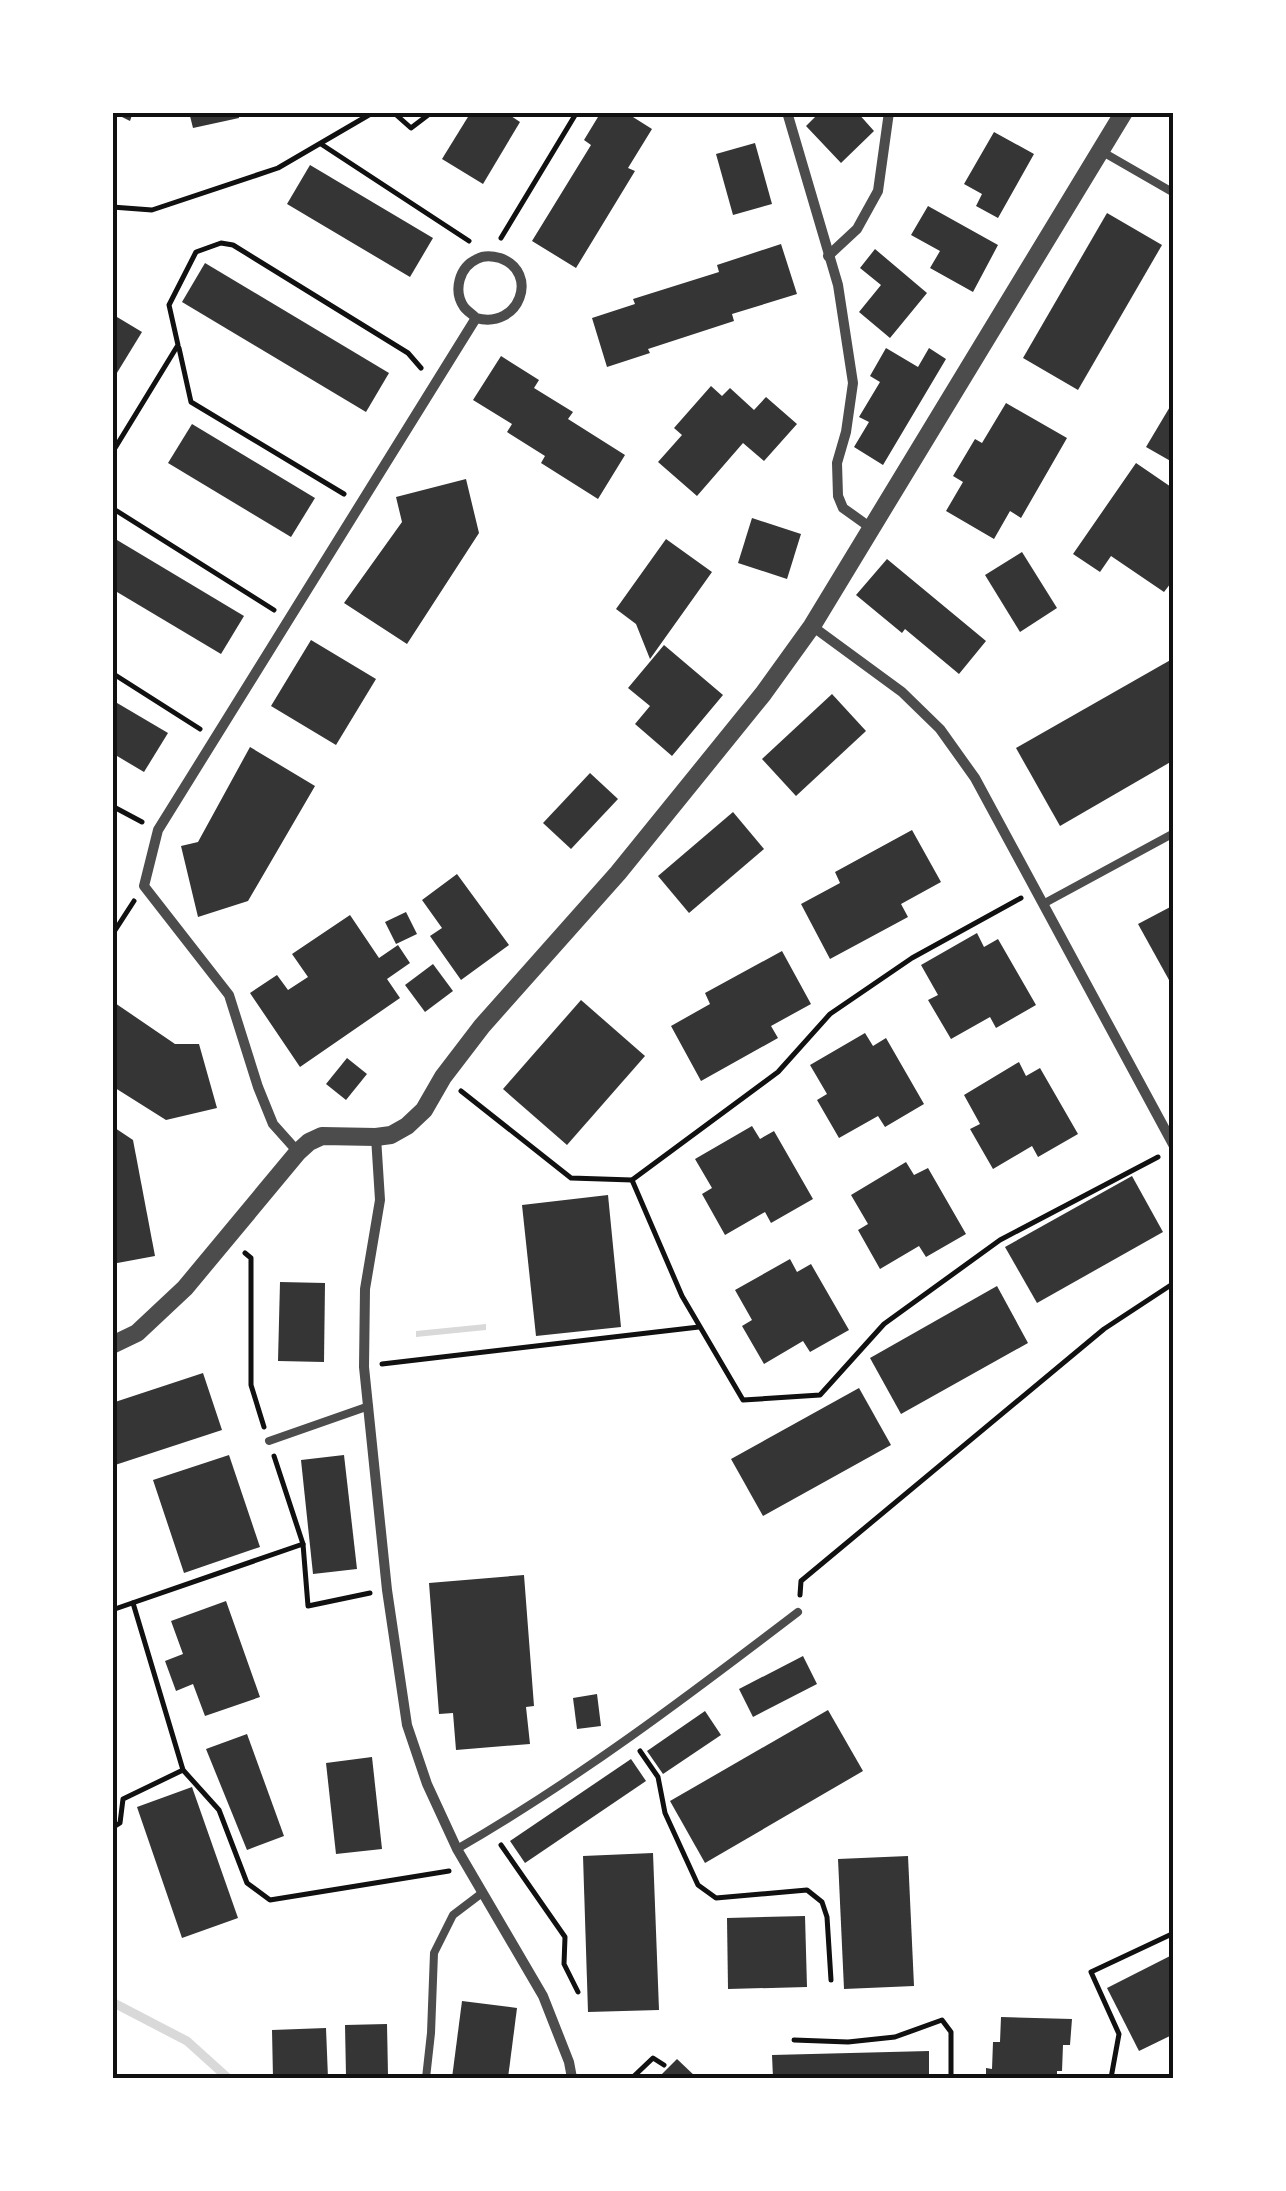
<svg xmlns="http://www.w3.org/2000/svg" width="1286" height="2191" viewBox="0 0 1286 2191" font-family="'DM Sans',sans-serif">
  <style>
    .water { fill: #d9d9d9 }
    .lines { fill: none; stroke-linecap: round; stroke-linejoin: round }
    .stream { stroke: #d9d9d9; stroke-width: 9 }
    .building { fill: #353535 }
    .path { stroke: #111; stroke-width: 5 }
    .service { stroke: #4c4c4c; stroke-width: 8 }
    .minor { stroke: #4c4c4c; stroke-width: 10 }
    .tertiary { stroke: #4c4c4c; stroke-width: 18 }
    .neatline { fill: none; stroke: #111; stroke-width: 4 }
  </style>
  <rect width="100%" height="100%" fill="#fff"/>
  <!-- water -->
  <path class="water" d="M486 1324V1330L416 1337V1331Z"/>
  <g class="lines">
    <!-- stream -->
    <path class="stream" d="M112 2002 187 2041 228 2078"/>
  </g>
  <!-- building -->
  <g class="building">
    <path d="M112 112H133L130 121Z"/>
    <path d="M189 112H238L239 118 193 128Z"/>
    <path d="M471 112H505L520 122 483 184 442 159Z"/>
    <path d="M601 112H625L652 129 628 168 635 171 576 268 532 241 591 145 584 140Z"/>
    <path d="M813 112H857L874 131 841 163 806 126 816 116Z"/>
    <path d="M994 132 1034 154 998 218 976 206 982 194 964 184Z"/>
    <path d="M755 143 772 204 733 215 716 154Z"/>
    <path d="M310 165 433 238 410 277 287 204Z"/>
    <path d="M928 206 998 245 973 292 930 268 940 251 911 235Z"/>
    <path d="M1107 213 1162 245 1078 390 1023 358Z"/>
    <path d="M781 244 797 294 732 314 734 321 648 349 650 353 607 367 592 318 635 304 633 299 719 272 717 265Z"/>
    <path d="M875 249 927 293 890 338 859 312 881 285 860 268Z"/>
    <path d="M205 263 389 373 366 412 182 302Z"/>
    <path d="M112 314 142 332 112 381Z"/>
    <path d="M886 348 918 367 929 348 946 359 883 465 854 447 869 422 859 417 880 382 870 376Z"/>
    <path d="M501 356 539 380 534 388 573 412 568 419 625 455 598 499 541 463 545 456 507 432 512 424 473 400Z"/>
    <path d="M711 386 722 396 730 388 754 410 766 397 797 424 764 461 743 443 697 496 658 462 682 435 674 428Z"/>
    <path d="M1174 400V463L1146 447Z"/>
    <path d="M1006 403 1067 438 1021 518 1010 511 994 539 946 511 963 482 953 476 975 439 982 443Z"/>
    <path d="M192 424 315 498 291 537 168 463Z"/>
    <path d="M1136 463 1174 489V579L1164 592 1111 556 1100 572 1073 554Z"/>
    <path d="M466 479 479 533 407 644 344 603 402 522 396 497Z"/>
    <path d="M752 518 801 534 787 579 738 563Z"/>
    <path d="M112 537 244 616 221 654 112 589Z"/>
    <path d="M666 539 712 572 650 659 636 624 616 609Z"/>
    <path d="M1022 552 1057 608 1020 632 985 575Z"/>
    <path d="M887 559 986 641 959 674 905 629 902 633 856 595Z"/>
    <path d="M311 640 376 679 336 745 271 706Z"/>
    <path d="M664 645 723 695 672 756 635 724 650 706 628 688Z"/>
    <path d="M1174 658V760L1060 826 1016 748Z"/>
    <path d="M832 694 866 731 796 796 762 759Z"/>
    <path d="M112 700 168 733 144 772 112 753Z"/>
    <path d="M250 747 315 786 248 901 198 917 181 846 198 842Z"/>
    <path d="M590 773 618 799 571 849 543 823Z"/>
    <path d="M733 812 764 849 689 913 658 876Z"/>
    <path d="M912 830 941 882 901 904 908 917 830 959 801 904 840 883 835 872Z"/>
    <path d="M457 874 509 945 461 980 430 936 442 928 422 900Z"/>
    <path d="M1174 905V989L1138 924Z"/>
    <path d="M406 912 417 934 396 944 385 922Z"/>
    <path d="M350 915 379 958 398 945 410 963 387 979 400 998 300 1067 250 993 277 975 288 990 308 977 292 954Z"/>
    <path d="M977 933 984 947 998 939 1036 1005 996 1028 990 1017 951 1039 928 1000 938 995 921 965Z"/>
    <path d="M782 951 811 1004 771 1026 778 1038 701 1081 671 1026 710 1004 705 993Z"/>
    <path d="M433 964 453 991 425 1012 405 985Z"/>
    <path d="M581 1000 645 1056 567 1145 503 1089Z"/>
    <path d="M112 1001 175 1044H199L217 1108 166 1120 112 1086Z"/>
    <path d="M865 1033 873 1046 886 1038 924 1104 885 1127 878 1116 839 1138 817 1100 827 1094 810 1065Z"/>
    <path d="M347 1058 367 1074 346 1100 326 1084Z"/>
    <path d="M1019 1062 1026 1076 1040 1068 1078 1134 1038 1157 1032 1146 993 1169 970 1129 980 1124 964 1095Z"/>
    <path d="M112 1126 133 1140 155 1256 112 1264Z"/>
    <path d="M752 1126 760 1139 774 1131 813 1199 771 1223 765 1212 725 1235 702 1194 712 1188 695 1159Z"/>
    <path d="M906 1162 914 1175 928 1168 966 1234 926 1257 919 1246 880 1269 858 1230 868 1224 851 1195Z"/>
    <path d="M1132 1176 1163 1232 1037 1303 1005 1247Z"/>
    <path d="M608 1195 621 1327 536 1336 522 1205Z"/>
    <path d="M790 1259 797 1272 811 1264 849 1330 810 1352 803 1341 764 1364 742 1326 752 1320 735 1290Z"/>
    <path d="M280 1282 325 1283 324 1362 278 1361Z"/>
    <path d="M997 1286 1028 1343 901 1414 870 1358Z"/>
    <path d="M203 1373 222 1430 112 1466V1403Z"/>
    <path d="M859 1388 891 1445 763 1516 731 1459Z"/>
    <path d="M229 1455 260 1547 184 1573 153 1480Z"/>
    <path d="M344 1455 357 1569 313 1574 301 1460Z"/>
    <path d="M524 1575 534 1706 526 1707 530 1744 456 1750 453 1713 439 1714 429 1583Z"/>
    <path d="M226 1601 260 1697 205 1716 193 1684 176 1691 165 1661 183 1654 171 1621Z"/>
    <path d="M803 1656 817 1684 753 1717 739 1689Z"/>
    <path d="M597 1694 601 1726 577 1729 573 1698Z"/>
    <path d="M828 1710 863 1771 705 1863 670 1801Z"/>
    <path d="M705 1711 721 1735 663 1774 647 1751Z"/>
    <path d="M247 1734 284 1836 247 1850 206 1749Z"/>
    <path d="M372 1757 382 1849 336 1854 326 1763Z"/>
    <path d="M631 1759 646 1781 525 1863 510 1841Z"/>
    <path d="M192 1787 238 1918 182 1938 137 1807Z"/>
    <path d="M653 1853 659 2010 588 2012 583 1856Z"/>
    <path d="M908 1856 914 1986 844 1989 838 1859Z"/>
    <path d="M805 1916 807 1987 728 1989 727 1918Z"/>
    <path d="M1174 1954V2034L1139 2051 1107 1988Z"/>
    <path d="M462 2001 517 2008 508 2078H452Z"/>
    <path d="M1001 2017 1072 2019 1070 2045H1063L1062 2071H1057V2078H986V2068L992 2069 993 2042H1000Z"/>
    <path d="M387 2024 388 2075 346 2076 345 2025Z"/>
    <path d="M326 2028 328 2078H273L272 2030Z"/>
    <path d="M929 2051V2078H773L772 2055Z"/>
    <path d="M677 2059 697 2078H658Z"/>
  </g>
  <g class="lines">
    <!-- path -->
    <g class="path">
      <path d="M393 112 411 128 432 112"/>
      <path d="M321 144 469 241"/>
      <path d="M112 207 152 210 278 168 374 112"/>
      <path d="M501 238 577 112"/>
      <path d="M179 348 191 402 344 494"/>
      <path d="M112 453 178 345 169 305 196 252 221 243 233 245 408 353 421 368"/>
      <path d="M112 508 274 610"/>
      <path d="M112 673 200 729"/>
      <path d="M112 806 142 822"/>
      <path d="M112 935 134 901"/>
      <path d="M461 1091 571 1178 632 1180 778 1072 830 1014 912 958 1021 898"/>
      <path d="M632 1180 682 1296 743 1400 820 1395 884 1324 1000 1240 1158 1157"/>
      <path d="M245 1253 251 1258V1385L264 1427"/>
      <path d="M382 1364 699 1327"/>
      <path d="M274 1456 303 1544"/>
      <path d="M800 1595 801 1581 1104 1329 1174 1283"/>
      <path d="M133 1603 183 1770 219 1810 247 1883 270 1900 449 1871"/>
      <path d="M112 1610 303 1544 308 1606 370 1593"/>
      <path d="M640 1751 658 1777 665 1813 698 1885 716 1898 807 1890 822 1902 827 1917 831 1980"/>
      <path d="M112 1828 120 1823 123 1799 183 1770"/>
      <path d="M501 1845 565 1937 564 1964 578 1992"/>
      <path d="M794 2040 848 2042 895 2037 942 2020 951 2032V2078"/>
      <path d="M632 2078 653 2058 664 2065"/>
      <path d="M1111 2078 1119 2034 1091 1972 1174 1933"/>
    </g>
    <!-- service -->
    <g class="service">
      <path d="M1101 151 1174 193"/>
      <path d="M1043 904 1174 833"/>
      <path d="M269 1441 369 1406"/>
      <path d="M457 1849C577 1780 688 1696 798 1612"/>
      <path d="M426 2078 431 2033 434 1953 453 1915 482 1893"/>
    </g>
    <!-- minor -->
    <g class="minor">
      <path d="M787 112 838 285 853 383 846 432 837 463 838 496 843 508 871 528"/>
      <path d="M828 256 857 229 878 191 889 112"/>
      <path d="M812 626 902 692 940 729 975 778 1174 1146"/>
      <path d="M376 1137 380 1200 365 1289 364 1367 387 1590 407 1725 427 1784 457 1849 543 1996 569 2062 572 2078"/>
      <path d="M298 1152 273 1124 258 1087 229 995 144 886 158 830 476 318C520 330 540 272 500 258 493 256 484 255 477 259 459 267 453 291 464 307 467 311 472 314 476 318"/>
    </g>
    <!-- tertiary -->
    <path class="tertiary" d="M112 1345 137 1333 185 1288 298 1152 309 1142 322 1136 376 1137 391 1135 407 1126 424 1110 443 1077 482 1026 618 873 763 694 812 626 1124 112"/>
  </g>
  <!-- border -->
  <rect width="1286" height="2191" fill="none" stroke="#ffffff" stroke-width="230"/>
  <rect x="115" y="115" width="1056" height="1961" class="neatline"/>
</svg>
